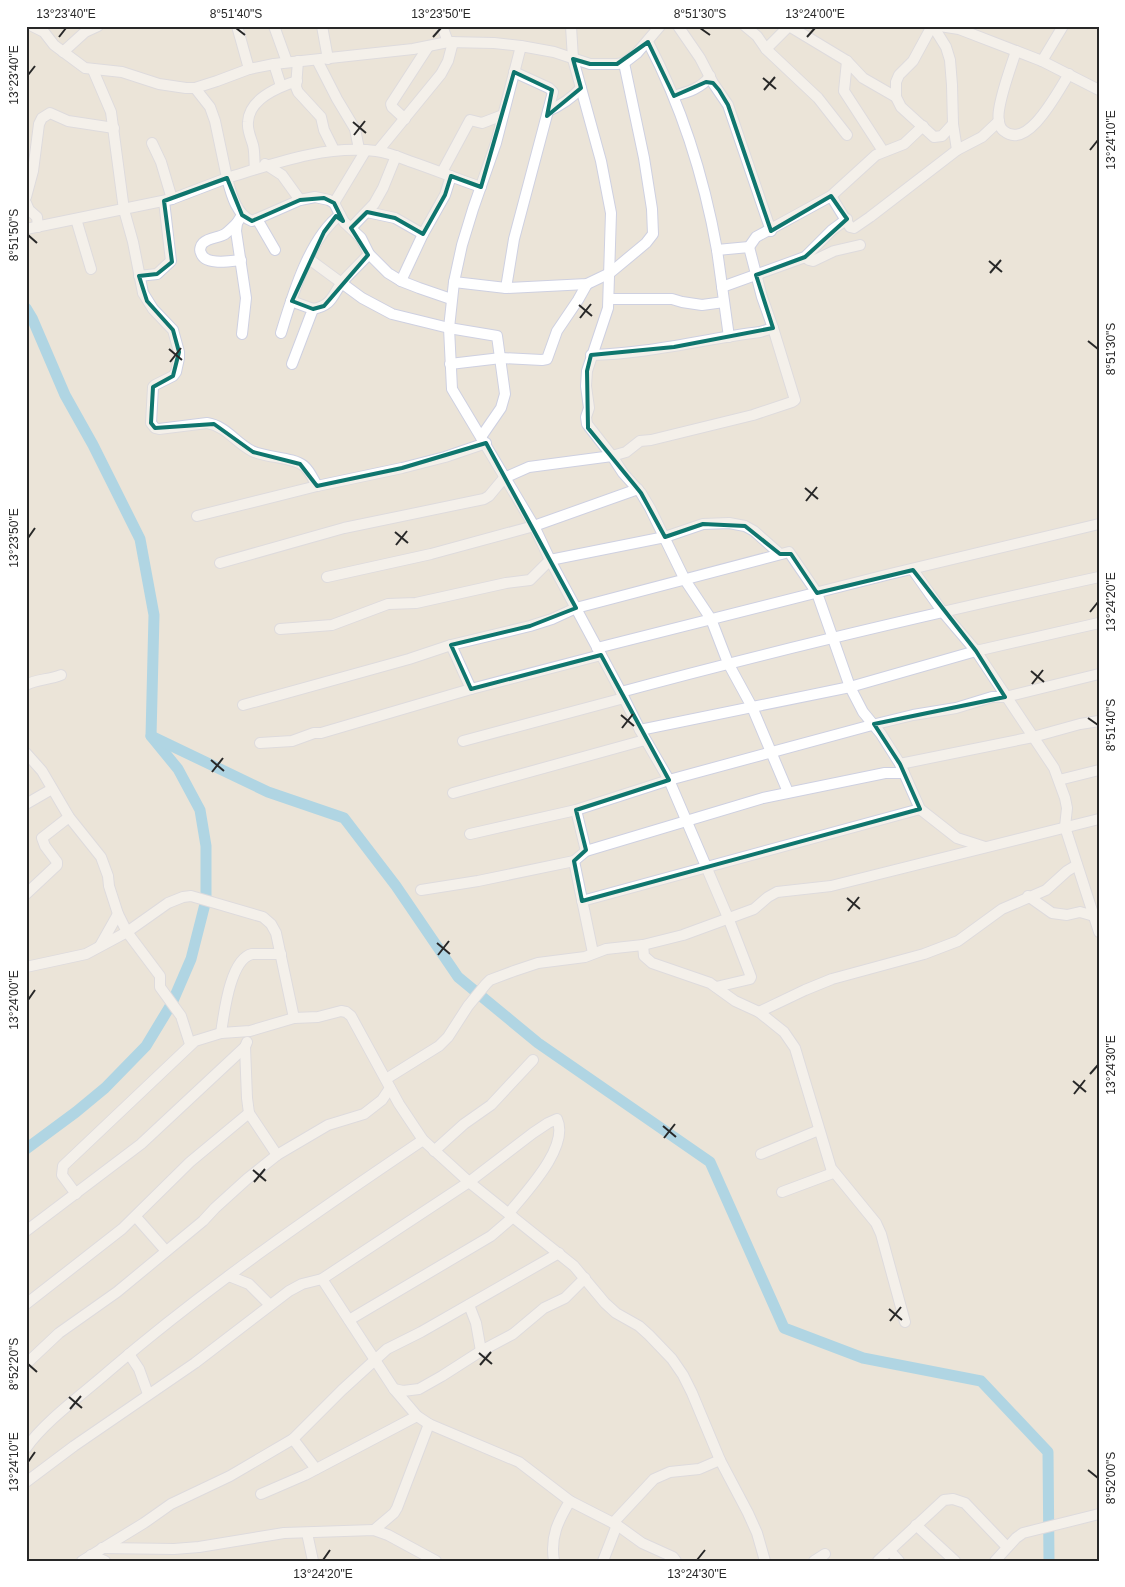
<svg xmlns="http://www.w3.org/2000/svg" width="1125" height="1587" viewBox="0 0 1125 1587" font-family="Helvetica,sans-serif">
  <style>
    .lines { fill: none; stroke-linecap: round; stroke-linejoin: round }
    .river { stroke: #68c4f0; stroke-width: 11 }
    .minor-casing { stroke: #ced0e1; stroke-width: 12 }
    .minor { stroke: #fff; stroke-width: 10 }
    .marked { fill: none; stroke: #0f766e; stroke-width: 4; stroke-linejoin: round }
    .ticks { fill: none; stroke: #282828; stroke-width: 2 }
    .neatline { fill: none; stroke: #282828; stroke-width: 2 }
    .ticks-label { font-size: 12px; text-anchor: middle; fill: #282828 }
  </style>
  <rect width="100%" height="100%" fill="#ebe4d8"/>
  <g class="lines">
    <!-- river -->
    <g class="river">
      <path d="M26 308 32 318 65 395 93 445 140 539 154 615 151 736 178 769 200 810 206 846V900L191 959 172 1003 146 1046 105 1088 76 1112 26 1149"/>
      <path d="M151 736 268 792 344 818 396 886 458 977 538 1043 710 1162 784 1328 863 1358 981 1381 1048 1452 1049 1561"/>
    </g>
    <defs>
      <g id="minor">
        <path d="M32 26 44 32 54 45 85 68 122 72 159 84 186 88H195L217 81 249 69 274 64 413 49 448 42 494 43 521 46 554 52 590 64H617L624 63 637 53 660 26"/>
        <path d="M237 26 249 69"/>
        <path d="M274 26 287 62"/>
        <path d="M322 26 328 59"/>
        <path d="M442 26 448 42"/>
        <path d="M571 26 573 59 601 161 611 213 608 308 587 371 586 386 589 408 586 417 587 424 612 456 623 473 641 493 650 508 685 580 711 619 728 663 752 707 788 792"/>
        <path d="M678 26 700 58 713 83 728 105 771 231"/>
        <path d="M745 26 757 36 766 49 818 98 847 135"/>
        <path d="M789 26 847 61 863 78 896 97"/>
        <path d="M932 26 913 61 899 75 896 82V97L901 107 934 137 942 136 953 124"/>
        <path d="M933 26 946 47 950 60 952 85 953 124 957 150"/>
        <path d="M940 26 959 29 1042 61 1099 90"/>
        <path d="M521 46 496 143 473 209 462 245 454 282 449 328 452 389 534 526 550 560 621 692 640 730 669 780 729 920 751 977 750 979 716 987"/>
        <path d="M766 49 789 26"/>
        <path d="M1016 51C1010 70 1002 90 999 110 998 116 998 127 1004 131 1028 151 1058 91 1069 74"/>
        <path d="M63 52 85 32 98 26"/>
        <path d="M317 60 337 99 355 129 359 149"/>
        <path d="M298 61 296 87 298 92 321 117 324 130 334 150"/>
        <path d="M847 61 844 91 883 151"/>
        <path d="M1042 61 1063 26"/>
        <path d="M274 64 281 86"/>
        <path d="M93 70 111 112 124 210 133 242 143 293 153 309 173 330 179 352V358L176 372 173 376 155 385 153 387 151 423 155 428 159 429 207 423C226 426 236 443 252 451 267 458 293 457 304 466 310 471 313 479 317 486"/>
        <path d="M674 96C688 92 702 88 710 76"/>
        <path d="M548 111C562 105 571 99 581 88"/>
        <path d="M405 119 392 107 391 104 428 47"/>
        <path d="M152 143 161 162 172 199"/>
        <path d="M378 151 441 74 448 61 453 42"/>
        <path d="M265 164 282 175 300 200"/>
        <path d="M255 169C254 161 255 153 253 145 251 138 247 130 248 122 249 99 278 87 297 81"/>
        <path d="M442 172 470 120 482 123 503 115"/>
        <path d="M831 196 850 227 854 228 870 217 957 150 982 137 999 121"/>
        <path d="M26 197 33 171 39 124 42 118 50 113 68 121 114 128"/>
        <path d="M26 203 29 210 37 217 38 227"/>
        <path d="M334 203 366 150"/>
        <path d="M367 212 395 218 423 234"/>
        <path d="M76 219 91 269"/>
        <path d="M257 219 275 250"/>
        <path d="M237 223C233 227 229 231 225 234 219 238 209 237 203 243 201 245 199 250 201 253 205 266 231 261 241 260"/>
        <path d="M351 228 374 204 383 188 396 156"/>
        <path d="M26 229 172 199 227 178 215 121 210 107 195 88"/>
        <path d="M749 247 756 237 831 196 876 155 904 144 923 126"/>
        <path d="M717 250 729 337"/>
        <path d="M805 257 809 260 813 261 834 251 860 245"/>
        <path d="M309 259 362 298 392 314 449 328 497 336 505 394 501 408 481 437"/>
        <path d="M139 276 157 274 171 261 164 201"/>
        <path d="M401 281 423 234 445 195 451 176"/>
        <path d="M454 282 506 288 514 239 553 92 549 88 514 72"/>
        <path d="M722 287 805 257 832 230 847 219"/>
        <path d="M506 288 587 284 610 273 646 243 653 234 652 209 644 158 624 63"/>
        <path d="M451 299 419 288 401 281 388 273 369 254 361 238 344 222 334 203 329 200 315 197 300 200 252 221C236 215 231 193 227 178 276 163 324 145 376 151 387 152 399 157 409 161 433 169 457 179 481 187"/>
        <path d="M609 299H672L682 302 702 305 724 302"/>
        <path d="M291 301 313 309 292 364"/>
        <path d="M313 309C334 305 332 294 344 280 352 271 361 263 369 254"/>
        <path d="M281 333C292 297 309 238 340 215"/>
        <path d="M242 334 246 298 236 231 237 223 242 215"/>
        <path d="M591 355C648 354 703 339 760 332L773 328"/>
        <path d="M450 364 501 358 542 360 547 359 557 331 578 300 587 284"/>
        <path d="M197 516 317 486 402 468 445 457 486 443"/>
        <path d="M220 563 344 528 484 499 489 496 504 478 529 467 612 456 626 452 640 441 651 440 753 415 792 402 795 400 773 328 762 297 749 247 717 250C704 177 682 107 648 42"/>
        <path d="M913 570 942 611 976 651 1054 768 1065 798 1067 808 1065 827 1099 932"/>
        <path d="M327 577 431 554 534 526 638 489"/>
        <path d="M280 629 332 625 388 604 416 603 506 583 530 580 550 560 665 537 703 524 729 523 745 526 754 531 780 554"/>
        <path d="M451 645 471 689"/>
        <path d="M597 648 886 575 1099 524"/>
        <path d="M26 685C36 679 49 680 61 675"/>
        <path d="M621 692C779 649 939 612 1099 577"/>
        <path d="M243 705 409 659 451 645 530 626 552 619 576 608 789 552 817 593 850 687 863 712 881 734 900 764 920 809 957 838 985 847"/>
        <path d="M640 730 850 687 976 651 1099 623"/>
        <path d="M463 741 624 698"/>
        <path d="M260 743 292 741 314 733H321L471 689 601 655"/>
        <path d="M26 753 42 771 69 817 101 857 108 876 109 886 118 914 127 932 160 976V987L181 1016 190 1044"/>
        <path d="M900 764 1033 737 1080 724 1099 721"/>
        <path d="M1059 780 1099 770"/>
        <path d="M453 793 645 740"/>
        <path d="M26 804 52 789"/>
        <path d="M576 810 586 851"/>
        <path d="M470 834 576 810 669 780 872 725 913 715 956 708 992 697H1005L1099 674"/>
        <path d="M574 861 593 953"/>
        <path d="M421 890 478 881 574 861 586 851 763 798 885 773H904"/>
        <path d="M26 894 57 865V862L45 846 42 838 69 817"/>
        <path d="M1028 896 1052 913 1067 915 1080 912 1094 916"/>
        <path d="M582 901 920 809"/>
        <path d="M643 945 644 956 652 963 710 983 735 1001 759 1012 784 1032 795 1048 831 1168 876 1223 881 1234 905 1322"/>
        <path d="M100 946 118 914"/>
        <path d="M26 967 86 954 127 932 168 903 183 897 191 896 263 917 271 924 276 933 294 1018"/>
        <path d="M759 1012 805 990 832 979 924 954 958 941 1002 909 1046 890 1067 871 1077 865"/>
        <path d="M221 1033C224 1014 230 959 252 954H281"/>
        <path d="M247 1042 245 1047 247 1098 249 1113 277 1155"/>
        <path d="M386 1079 439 1046 448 1037 468 1006 486 984 490 980 514 971 538 963 585 957 606 949 643 945 683 935 754 909 768 897 777 892 831 886 1099 819"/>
        <path d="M434 1151 464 1124 491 1105 533 1060"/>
        <path d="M761 1154 819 1130"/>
        <path d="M782 1192 833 1173"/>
        <path d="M76 1194 62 1175 63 1166 195 1041 221 1033 250 1031 294 1018 318 1017 341 1011 346 1012 351 1016 399 1104 423 1140 469 1182 574 1266 605 1303 616 1313 639 1326 649 1335 672 1359 683 1375 692 1393 720 1460 748 1513 757 1533 765 1561"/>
        <path d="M136 1217 166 1251"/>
        <path d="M26 1231 141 1144 245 1047"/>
        <path d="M229 1276 249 1284 270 1305"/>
        <path d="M322 1279 394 1389 417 1416 429 1424 519 1462 570 1501 617 1525 642 1543 673 1557 676 1561"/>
        <path d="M26 1304 122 1229 190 1162 249 1113"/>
        <path d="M469 1305 476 1323 481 1351"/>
        <path d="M349 1320 491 1236 513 1217"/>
        <path d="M129 1354 139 1369 148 1394"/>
        <path d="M26 1364 59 1333 117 1292 203 1221 215 1208 247 1179 277 1155 328 1125 364 1114 382 1100 390 1088"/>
        <path d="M394 1389 403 1391 419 1389 442 1376 481 1351 513 1334 544 1308 565 1298 585 1278"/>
        <path d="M293 1439 316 1469"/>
        <path d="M26 1448C46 1420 83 1394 109 1371 208 1286 315 1213 423 1140"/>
        <path d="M26 1482 74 1446 195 1363 289 1291 302 1284 322 1279 469 1182 533 1133 548 1123 557 1119C570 1147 525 1193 509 1213"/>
        <path d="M261 1494 305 1475 417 1416"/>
        <path d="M613 1523 654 1479 670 1472 699 1469 720 1460"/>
        <path d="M916 1525 955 1561"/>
        <path d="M374 1530 394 1513 397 1508 429 1424"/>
        <path d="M307 1533 313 1561"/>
        <path d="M102 1548 174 1549 199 1547 284 1533 374 1530 388 1535 436 1561"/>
        <path d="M890 1551 899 1561"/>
        <path d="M91 1555 105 1561"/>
        <path d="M82 1561 144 1523 171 1504 230 1476 293 1439 342 1390 387 1349 421 1332 559 1253"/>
        <path d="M554 1561C550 1537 558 1521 570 1501"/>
        <path d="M603 1561 617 1525"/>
        <path d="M814 1561 825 1554"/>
        <path d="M878 1561 944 1500 953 1499 965 1503 1007 1547"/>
        <path d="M995 1561 1016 1538 1023 1533 1099 1514"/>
      </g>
    </defs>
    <!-- minor casing -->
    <use href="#minor" class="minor-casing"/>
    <!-- minor -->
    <use href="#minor" class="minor"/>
  </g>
  <!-- marked area -->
  <path d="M0 0H1125V1587H0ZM648 42 674 96 706 82 713 83 719 90 728 105 771 231 831 196 847 219 805 257 756 275 773 328 674 347 591 355 587 371 588 428 641 493 665 537 703 524 745 526 780 554H791L817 593 913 570 976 651 1005 697 874 724 900 764 920 809 582 901 574 861 586 850 576 810 669 780 601 655 471 689 451 645 530 626 576 608 486 443 402 468 317 486 300 464 253 452 214 424 155 428 151 423 153 387 173 376 179 352 173 330 147 301 139 276 157 274 172 262 164 201 227 178 242 215 252 221 300 200 324 198 334 203 343 221 336 216 324 232 292 301 313 309 324 306 368 255 351 228 367 212 395 218 423 234 445 195 451 176 481 187 514 72 552 90 547 116 581 88 573 59 590 64H617Z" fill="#ebe4d8" fill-opacity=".55" fill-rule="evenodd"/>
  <path class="marked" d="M648 42 674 96 706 82 713 83 719 90 728 105 771 231 831 196 847 219 805 257 756 275 773 328 674 347 591 355 587 371 588 428 641 493 665 537 703 524 745 526 780 554H791L817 593 913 570 976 651 1005 697 874 724 900 764 920 809 582 901 574 861 586 850 576 810 669 780 601 655 471 689 451 645 530 626 576 608 486 443 402 468 317 486 300 464 253 452 214 424 155 428 151 423 153 387 173 376 179 352 173 330 147 301 139 276 157 274 172 262 164 201 227 178 242 215 252 221 300 200 324 198 334 203 343 221 336 216 324 232 292 301 313 309 324 306 368 255 351 228 367 212 395 218 423 234 445 195 451 176 481 187 514 72 552 90 547 116 581 88 573 59 590 64H617Z"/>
  <!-- ticks -->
  <path class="ticks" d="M236 28 245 35M700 28 710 35M59 37 66 28M433 37 441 28M807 37 815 28M28 75 35 66M763 78 776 89M764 90 775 77M353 122 366 133M354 135 365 121M1090 150 1098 140M28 235 37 243M989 261 1002 272M990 273 1001 260M579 305 592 316M580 318 591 304M1088 341 1098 349M169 349 182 360M170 362 181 348M805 488 818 499M806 501 817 487M395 532 408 543M28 538 35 528M396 545 407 531M1090 612 1098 602M1031 671 1044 682M1032 684 1043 670M621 715 634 726M1088 718 1098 725M622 728 633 714M211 760 224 771M212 772 223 758M847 898 860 909M848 911 859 897M437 943 450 954M438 955 449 941M28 1000 35 990M1090 1074 1098 1065M1073 1081 1086 1092M1074 1094 1085 1080M663 1126 676 1137M664 1138 675 1124M253 1170 266 1181M254 1182 265 1169M889 1309 902 1320M890 1321 901 1307M479 1353 492 1364M28 1364 37 1372M480 1365 491 1352M69 1397 82 1408M70 1409 81 1396M28 1462 35 1452M1088 1470 1098 1478M323 1560 330 1550M697 1560 705 1550"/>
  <!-- border -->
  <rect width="1125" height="1587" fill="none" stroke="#ffffff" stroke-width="55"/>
  <rect x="28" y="28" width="1070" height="1532" class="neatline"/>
  <g class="ticks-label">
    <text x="66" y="18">13°23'40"E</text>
    <text x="236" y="18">8°51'40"S</text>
    <text x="441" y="18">13°23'50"E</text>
    <text x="700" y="18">8°51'30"S</text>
    <text x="815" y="18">13°24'00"E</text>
    <text transform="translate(14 75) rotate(-90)" y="4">13°23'40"E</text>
    <text transform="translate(1111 140) rotate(-90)" y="4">13°24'10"E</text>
    <text transform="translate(14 235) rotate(-90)" y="4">8°51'50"S</text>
    <text transform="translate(1111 349) rotate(-90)" y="4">8°51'30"S</text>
    <text transform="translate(14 538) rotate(-90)" y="4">13°23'50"E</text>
    <text transform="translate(1111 602) rotate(-90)" y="4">13°24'20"E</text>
    <text transform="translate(1111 725) rotate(-90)" y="4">8°51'40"S</text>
    <text transform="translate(14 1000) rotate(-90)" y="4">13°24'00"E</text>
    <text transform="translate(1111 1065) rotate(-90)" y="4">13°24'30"E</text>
    <text transform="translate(14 1364) rotate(-90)" y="4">8°52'20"S</text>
    <text transform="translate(14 1462) rotate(-90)" y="4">13°24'10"E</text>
    <text transform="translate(1111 1478) rotate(-90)" y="4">8°52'00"S</text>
    <text x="323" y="1578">13°24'20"E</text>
    <text x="697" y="1578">13°24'30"E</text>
  </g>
</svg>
